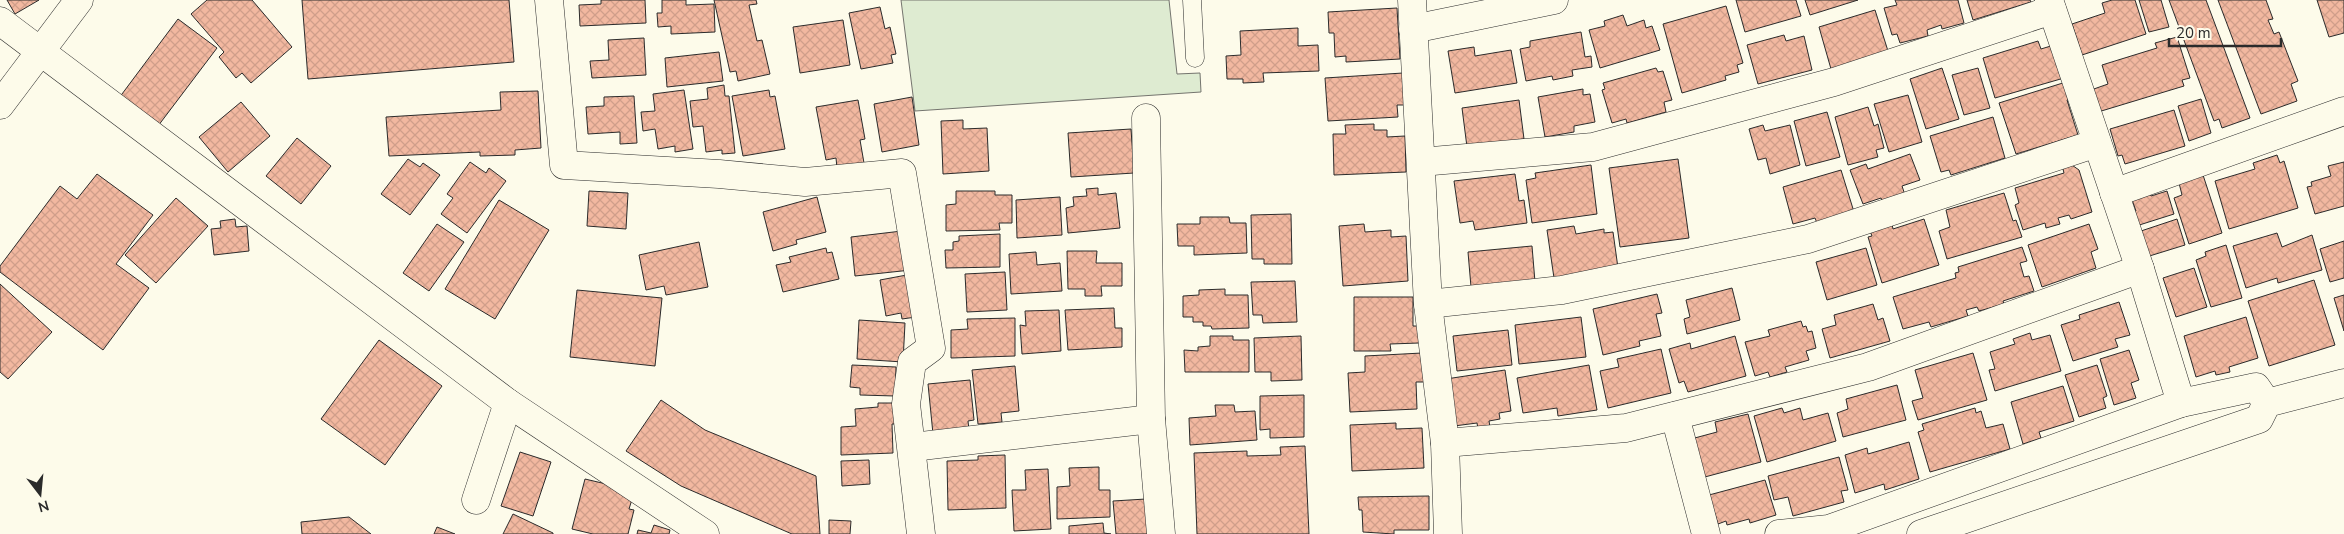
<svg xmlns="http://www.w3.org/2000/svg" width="2344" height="534" viewBox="0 0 2344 534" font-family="'Nunito Sans',sans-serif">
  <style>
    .green { fill: #deebd1; stroke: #74746e }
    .building { fill: url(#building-cross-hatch); stroke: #2b2b2b }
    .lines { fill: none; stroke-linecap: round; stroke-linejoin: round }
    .lane-casing { stroke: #2b2b2b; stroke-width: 19 }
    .street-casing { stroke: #2b2b2b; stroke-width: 29 }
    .secondary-casing { stroke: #2b2b2b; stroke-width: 29 }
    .lane { stroke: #fdfbea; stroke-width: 18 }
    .street { stroke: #fdfbea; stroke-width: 28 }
    .secondary { stroke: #fdfbea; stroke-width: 28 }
  </style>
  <defs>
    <pattern id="building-cross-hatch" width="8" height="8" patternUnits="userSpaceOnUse" patternTransform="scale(1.25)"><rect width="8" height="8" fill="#f2b8a0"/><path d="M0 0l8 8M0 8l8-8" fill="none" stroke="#d09e8a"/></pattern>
  </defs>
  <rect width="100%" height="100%" fill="#fdfbea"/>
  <!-- green -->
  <path class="green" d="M901 0H1169L1177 74 1200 73 1201 92 915 111Z"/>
  <!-- building -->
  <g class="building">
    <path d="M7 0H39L15 14Z"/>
    <path d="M207 0H252L292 47 251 83 242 73 236 78 219 57 224 52 191 14Z"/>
    <path d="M302 0H509L514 62 308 79Z"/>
    <path d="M601 0H645L646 23 580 26 579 5 601 4Z"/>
    <path d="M662 0H686V5L714 4 715 32 671 34V26L658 27 657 13H662Z"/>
    <path d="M714 0H756L757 4 749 5 757 41 762 40 770 74 738 81 736 71 730 72Z"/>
    <path d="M1736 0H1796L1801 16 1745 32Z"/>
    <path d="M1805 0H1858L1810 15Z"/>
    <path d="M1895 0H1958L1964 23 1942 29 1941 25 1927 30 1928 36 1900 43 1897 34 1892 35 1884 8 1897 5Z"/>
    <path d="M1967 0H2030L2031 2 1973 20Z"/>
    <path d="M2112 0H2135L2146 34 2082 55 2072 24 2105 13 2102 3Z"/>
    <path d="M2139 0H2161L2169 27 2149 32Z"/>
    <path d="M2169 0H2206L2250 118 2222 128 2219 119 2214 121Z"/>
    <path d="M2218 0H2266L2273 19 2268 20 2274 34 2279 32 2298 81 2291 84 2297 101 2261 114Z"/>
    <path d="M2317 0H2344V33L2329 37Z"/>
    <path d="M1726 6 1743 63 1737 65 1739 72 1725 76 1726 80 1682 93 1663 24Z"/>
    <path d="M880 7 885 29 890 27 896 54 891 55 893 63 861 69 849 13Z"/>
    <path d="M1397 8 1400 59 1346 62V56L1335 57 1334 33H1329L1328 12Z"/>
    <path d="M1875 10 1888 51 1831 69 1819 27Z"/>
    <path d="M1623 15 1627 26 1644 20 1646 28 1652 26 1660 50 1600 68 1589 30 1605 26 1604 21Z"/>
    <path d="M178 19 217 48 158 126 119 98Z"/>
    <path d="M843 20 850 65 800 73 793 27Z"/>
    <path d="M1298 28V46L1318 45 1319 71 1263 73 1264 82 1243 83V79H1227L1226 56 1241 55 1240 31Z"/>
    <path d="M1581 32 1585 57 1591 56 1592 67 1572 70 1573 76 1553 80 1552 76 1526 81 1520 49 1530 47V41Z"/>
    <path d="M1784 35 1786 41 1804 36 1812 70 1758 84 1747 45Z"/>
    <path d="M2177 37 2190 78 2182 80 2184 86 2098 112 2091 90 2108 84 2102 65 2157 48 2155 43Z"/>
    <path d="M644 38 646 75 592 78 590 61 609 60 608 40Z"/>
    <path d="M2038 41 2041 49 2054 45 2064 78 1995 98 1983 58Z"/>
    <path d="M1474 47 1475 56 1511 50 1517 83 1455 93 1448 51Z"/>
    <path d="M719 52 723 81 667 87 665 58Z"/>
    <path d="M1656 68 1658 72 1663 71 1672 100 1664 102 1666 112 1627 123 1626 119 1612 123 1602 90 1605 89 1603 83Z"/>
    <path d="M1942 68 1959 119 1926 129 1910 79Z"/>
    <path d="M1978 68 1990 108 1964 115 1952 75Z"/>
    <path d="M1403 73 1404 105H1397L1398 117 1328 121 1325 78Z"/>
    <path d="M2066 82 2071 98 2067 100 2078 135 2016 154 1999 103Z"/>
    <path d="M724 85 725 96H729L735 153 722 154V150L706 152 703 126 693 127 690 101 708 99 707 88Z"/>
    <path d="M1583 89V95L1590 94 1595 122 1574 126V132L1545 137 1538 97Z"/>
    <path d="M684 90 693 149 675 152V146L658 149 655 129 643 131 641 112 655 111 653 94Z"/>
    <path d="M769 90 770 97 775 96 785 149 743 156 732 96Z"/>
    <path d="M538 91 541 148 515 150V155L480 156V152L389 156 386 117 501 110 500 92Z"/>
    <path d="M1908 95 1922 142 1889 152 1874 104Z"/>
    <path d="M634 96 637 143 620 144V132L588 134 586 107 604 106V97Z"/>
    <path d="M912 97 919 145 882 152 874 104Z"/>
    <path d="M2201 99 2211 133 2189 141 2178 106Z"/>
    <path d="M858 100 865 139 860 140 864 163 837 168 836 158 826 160 816 107Z"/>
    <path d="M1519 100 1524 139 1467 147 1462 108Z"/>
    <path d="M241 102 270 136 228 172 199 137Z"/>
    <path d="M1868 107 1874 126 1878 124 1884 148 1876 150 1878 157 1848 165 1835 117Z"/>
    <path d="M2174 110 2185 146 2125 164 2122 155 2118 156 2110 129Z"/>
    <path d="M1827 112 1840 157 1806 166 1794 121Z"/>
    <path d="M1993 117 2005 158 1951 175 1949 170 1941 172 1930 136Z"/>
    <path d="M963 120V129L987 128 989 171 943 174 941 121Z"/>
    <path d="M1374 124V130H1387V137L1405 136 1406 172 1334 175 1333 134H1346L1345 125Z"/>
    <path d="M1763 125 1765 131 1790 125 1800 165 1770 174 1766 158 1758 160 1749 129Z"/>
    <path d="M1131 129 1134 173 1071 177 1068 133Z"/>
    <path d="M297 138 331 166 301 204 266 176Z"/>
    <path d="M1910 154 1920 180 1902 186 1905 195 1883 203 1881 198 1863 204 1850 170 1866 164 1868 169Z"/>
    <path d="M2277 155 2280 163 2284 161 2298 208 2229 229 2215 181 2255 169 2253 163Z"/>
    <path d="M408 159 420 167 423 163 440 175 410 215 381 194Z"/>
    <path d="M1678 159 1689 238 1620 247 1609 168Z"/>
    <path d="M470 162 486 173 489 168 506 181 467 233 441 214 453 198 447 194Z"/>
    <path d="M2344 162V206L2315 214 2307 187 2312 186 2311 182 2331 176 2328 166Z"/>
    <path d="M2069 163 2079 170 2092 212 2071 219 2069 215 2058 218 2060 224 2046 228 2045 223 2023 230 2015 205 2019 203 2015 188 2064 173 2062 165Z"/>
    <path d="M1591 165 1597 214 1532 223 1526 180 1536 178 1535 173Z"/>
    <path d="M1841 170 1854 212 1817 223 1815 218 1793 224 1783 187Z"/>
    <path d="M97 174 153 215 116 264 149 288 103 350 0 272V266L60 186 77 199Z"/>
    <path d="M1515 174 1519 201 1524 200 1527 223 1475 230 1473 221 1460 223 1454 181Z"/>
    <path d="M2203 175 2222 233 2189 244 2174 198 2182 195 2179 183Z"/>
    <path d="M1098 188V195L1116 193 1120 228 1068 233 1066 208 1074 206 1073 197 1087 196 1086 189Z"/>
    <path d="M589 191 628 193 626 229 587 226Z"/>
    <path d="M956 191H995V195H1012V223H999L1000 230 946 231V205L956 204Z"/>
    <path d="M2149 191 2151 196 2167 191 2174 214 2133 227 2129 213 2136 211 2131 197Z"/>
    <path d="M2004 193 2013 221 2016 220 2022 237 1947 259 1939 231 1950 227 1946 210Z"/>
    <path d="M817 197 826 232 796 240 797 244 773 251 763 212Z"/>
    <path d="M1060 197 1062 235 1017 238 1016 200Z"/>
    <path d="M176 198 208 226 156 283 125 255Z"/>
    <path d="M499 200 549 230 495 319 445 289Z"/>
    <path d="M1291 214 1292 264H1264V259H1252L1251 215Z"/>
    <path d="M1200 217H1229L1230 223H1246L1247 253 1194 255V246H1178L1177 224H1200Z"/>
    <path d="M235 219 236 227 247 226 249 251 214 255 211 229 221 228 220 221Z"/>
    <path d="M1924 219 1939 265 1882 283 1868 237 1872 236 1870 231 1892 224 1893 229Z"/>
    <path d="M2177 219 2185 245 2143 258 2135 233Z"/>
    <path d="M437 224 464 242 429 291 403 273Z"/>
    <path d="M1364 224 1365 232 1391 230V237L1406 236 1408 281 1343 286 1339 226Z"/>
    <path d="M2089 224 2098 249 2091 252 2096 268 2042 287 2028 245Z"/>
    <path d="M1574 226 1576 234 1604 229V233L1613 232 1618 268 1554 278 1547 230Z"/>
    <path d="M902 231 911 270 855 276 851 237Z"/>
    <path d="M2277 233 2282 247 2312 235 2322 270 2278 283 2277 278 2246 288 2233 246Z"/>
    <path d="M1000 234V267L946 268 945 250H953V242L959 241V236Z"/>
    <path d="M2344 241V278L2330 282 2320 249Z"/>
    <path d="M699 242 708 287 666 295 664 286 646 290 639 255Z"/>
    <path d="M2226 245 2242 298 2211 307 2196 260 2206 256 2205 252Z"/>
    <path d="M1532 246 1535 282 1471 287 1468 252Z"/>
    <path d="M2022 247 2027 261 2020 263 2024 277 2029 276 2034 291 2003 301 2004 304 1979 311 1977 307 1966 310 1968 316 1931 327 1929 322 1903 329 1893 297 1956 278 1955 273 1959 272 1958 267Z"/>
    <path d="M826 248 827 253 832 252 839 279 783 292 776 265 791 262 789 257Z"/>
    <path d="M1866 248 1877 285 1827 300 1816 262Z"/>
    <path d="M1067 251H1097L1096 263H1122V286H1101L1102 296H1085V289H1068Z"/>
    <path d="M1036 252 1037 265 1060 263 1062 291 1011 294 1009 254Z"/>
    <path d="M2194 268 2207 307 2176 317 2163 278Z"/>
    <path d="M1005 272 1007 310 967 312 965 274Z"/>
    <path d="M912 274 916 317 902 319 901 313 886 316 880 280Z"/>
    <path d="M2314 280 2335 345 2269 366 2248 301Z"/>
    <path d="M1295 281 1297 322 1263 323 1262 315H1253L1251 282Z"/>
    <path d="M0 284 52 332 8 379 0 372Z"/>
    <path d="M1732 288 1740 320 1687 334 1684 319 1690 317 1686 300Z"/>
    <path d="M1225 289V295H1248L1249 328 1212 329 1211 326H1203V322H1193V317H1183V296L1199 295V290Z"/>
    <path d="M577 290 662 298 655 366 570 357Z"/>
    <path d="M1657 294 1662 313 1656 314 1661 336 1639 341 1640 346 1603 355 1593 309Z"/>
    <path d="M2344 295V331L2334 298Z"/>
    <path d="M1354 297H1413V326H1419V343L1390 344 1391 351H1354Z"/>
    <path d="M2119 302 2130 335 2115 339 2118 347 2073 361 2061 325 2080 319 2079 315Z"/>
    <path d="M1873 304 1878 320 1883 318 1890 341 1830 358 1822 329 1836 325 1834 315Z"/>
    <path d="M1114 308 1115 328H1122V347L1068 350 1065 310Z"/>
    <path d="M1059 310 1061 351 1022 354 1020 325 1026 326 1025 311Z"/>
    <path d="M1581 317 1586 357 1519 364 1515 325Z"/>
    <path d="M2246 317 2258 358 2229 367 2230 372 2216 375 2215 371 2196 377 2184 336Z"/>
    <path d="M1015 318V356L951 358V330L968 329 967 319Z"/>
    <path d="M859 320 905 323 903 362 857 359Z"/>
    <path d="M1801 321 1803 327 1806 326 1808 332 1812 331 1816 348 1806 351 1809 360 1785 367 1787 372 1770 377 1768 372 1755 376 1745 342 1770 336 1768 330Z"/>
    <path d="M1508 330 1512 365 1457 371 1453 336Z"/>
    <path d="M2030 333 2032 340 2050 335 2061 371 1995 391 1989 370 1995 369 1990 352 2015 344 2013 339Z"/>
    <path d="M1210 336H1233V340H1249V372H1185L1184 350 1198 351V347L1210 346Z"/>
    <path d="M1301 336 1302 380 1271 381V372H1255L1254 338Z"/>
    <path d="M1735 336 1746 376 1688 392 1684 381 1679 383 1669 349 1690 343 1691 349Z"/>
    <path d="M379 340 442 386 385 465 321 419Z"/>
    <path d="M1661 349 1671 393 1608 408 1600 371 1619 367 1617 359Z"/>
    <path d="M2129 350 2139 380 2131 383 2136 398 2114 405 2100 359Z"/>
    <path d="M1422 353 1424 382H1416L1417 409 1350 412 1348 373 1365 372V356Z"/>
    <path d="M1973 353 1987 400 1918 420 1912 401 1923 398 1915 370Z"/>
    <path d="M852 365 896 367 895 396 860 395V388L850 387Z"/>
    <path d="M1589 365 1597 410 1558 416 1557 408 1523 413 1517 378Z"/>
    <path d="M2097 365 2107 396 2103 398 2106 408 2079 417 2065 375Z"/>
    <path d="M1015 366 1019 411 1001 413 1002 422 978 424 972 370Z"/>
    <path d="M1505 370 1511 411 1499 413 1500 419 1489 421 1490 427 1478 429 1477 423 1454 426 1446 379Z"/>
    <path d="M970 380 974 420 968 421 969 430 933 434 928 384Z"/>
    <path d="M1897 385 1906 420 1843 437 1837 413 1848 409 1846 399Z"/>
    <path d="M2063 386 2074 421 2039 432 2041 438 2023 444 2011 402Z"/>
    <path d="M1304 395V437L1270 438V429L1260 430V396Z"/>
    <path d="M661 400 705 430 816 476 820 534H792L681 486 626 451Z"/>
    <path d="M878 403H900L901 424H892L893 453 841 455V427L856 426 855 409 878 407Z"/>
    <path d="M1215 405H1234L1235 412 1255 411 1257 440 1190 445 1189 418 1216 416Z"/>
    <path d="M1782 408 1784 413 1800 408 1803 420 1828 413 1836 441 1767 462 1754 416Z"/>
    <path d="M1975 408 1976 413 1981 411 1986 428 2003 424 2010 449 1930 472 1918 432 1924 430 1922 424Z"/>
    <path d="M1748 414 1761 462 1701 478 1691 439 1717 432 1715 422Z"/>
    <path d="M1396 423V429L1422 428 1424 468 1352 471 1350 425Z"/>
    <path d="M1909 442 1919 479 1885 490 1884 484 1855 493 1845 455 1867 448 1868 454Z"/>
    <path d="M1305 446 1309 534H1197L1194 453 1247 451V456L1281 455 1280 447Z"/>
    <path d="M520 452 551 462 533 516 501 506Z"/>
    <path d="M1005 455 1006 508 948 510 947 461 978 460V456Z"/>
    <path d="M1839 457 1848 490 1841 491 1844 502 1793 516 1788 497 1774 500 1768 476Z"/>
    <path d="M869 460 870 484 842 486 841 461Z"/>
    <path d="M1099 467V490H1110V517L1057 519V487L1070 486 1069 468Z"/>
    <path d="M1048 469 1051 529 1014 531 1012 490H1026L1025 470Z"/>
    <path d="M585 479 619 487 633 496 629 509 634 510 628 534H593L572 529Z"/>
    <path d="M1765 480 1776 515 1750 523 1749 519 1727 525 1726 521 1718 524 1709 495Z"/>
    <path d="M1429 496V530H1394V534L1363 532 1362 510H1359L1358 497Z"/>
    <path d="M1146 499 1149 534H1116L1113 501Z"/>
    <path d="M513 514 553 533V534H503Z"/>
    <path d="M349 517 371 534H302L301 522Z"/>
    <path d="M829 520 851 521 850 534H829Z"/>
    <path d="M1103 523 1104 533 1111 534H1069V526Z"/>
    <path d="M654 525 670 530 669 534H637L638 530 651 533Z"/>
    <path d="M437 527 455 534H434Z"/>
  </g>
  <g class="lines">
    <defs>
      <path id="lane" d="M1192 0 1195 58"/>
      <g id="street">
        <path d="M549 0 564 165 719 174 805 182 902 173 931 348 912 362 906 404 921 534"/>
        <path d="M1412 0 1428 304 1445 443 1448 534"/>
        <path d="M2049 0 2140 269 2181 403 2256 387 2267 403"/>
        <path d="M0 21 508 403 705 534"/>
        <path d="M1413 29 1554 0"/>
        <path d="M1146 118 1151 419 1161 534"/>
        <path d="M1421 162 1593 147 1834 82 2052 10"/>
        <path d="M2114 193 2344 111"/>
        <path d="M1428 304 1562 290 1808 239 2097 143"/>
        <path d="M1675 416 1706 534"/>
        <path d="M1445 443 1626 428 1868 367 2140 269"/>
        <path d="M913 447 1151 419"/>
        <path d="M476 500 508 403"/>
        <path d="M1779 534 1829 529 2181 403"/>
        <path d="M1921 534 2259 419 2267 403 2344 383"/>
      </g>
      <path id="secondary" d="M0 105 79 0"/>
    </defs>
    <!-- lane casing -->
    <use href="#lane" class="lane-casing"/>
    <!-- street casing -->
    <use href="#street" class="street-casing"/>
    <!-- secondary casing -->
    <use href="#secondary" class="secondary-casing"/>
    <!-- lane -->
    <use href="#lane" class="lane"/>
    <!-- street -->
    <use href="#street" class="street"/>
    <!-- secondary -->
    <use href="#secondary" class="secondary"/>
  </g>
  <!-- north arrow -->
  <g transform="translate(40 494) rotate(164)" stroke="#fdfbea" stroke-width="4" paint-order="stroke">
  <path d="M0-4L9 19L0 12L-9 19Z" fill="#2b2b2b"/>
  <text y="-8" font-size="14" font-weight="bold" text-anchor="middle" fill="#2b2b2b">N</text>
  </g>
  <!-- scale -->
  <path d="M2169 38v8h112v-8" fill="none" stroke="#2b2b2b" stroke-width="2.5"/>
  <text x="2176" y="38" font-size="15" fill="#2b2b2b" stroke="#fdfbea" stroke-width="4" paint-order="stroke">20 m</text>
</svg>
